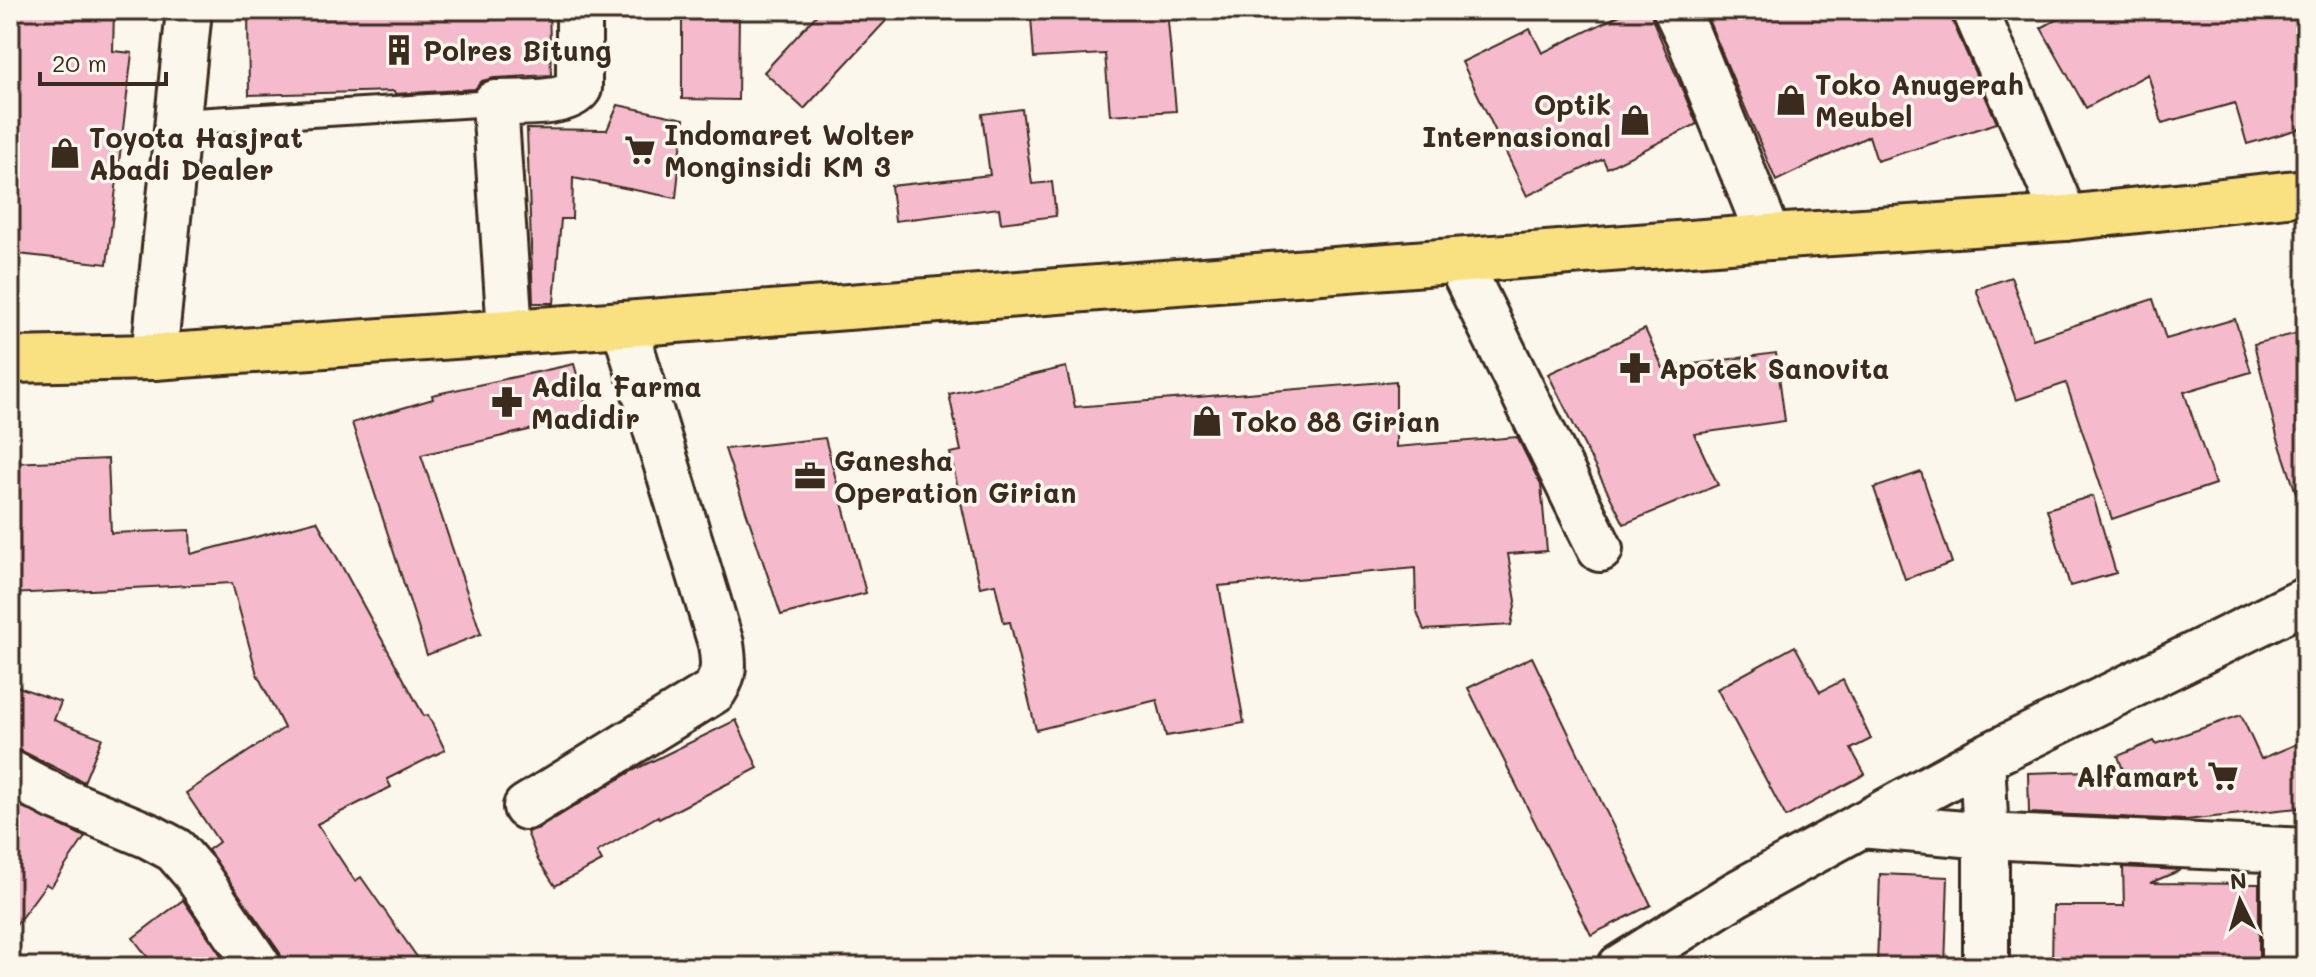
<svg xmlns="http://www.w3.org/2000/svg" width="2316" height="977" viewBox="0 0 2316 977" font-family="Mali,sans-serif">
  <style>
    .building { fill: #f5bbcd; stroke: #3b2a1e; stroke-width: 2 }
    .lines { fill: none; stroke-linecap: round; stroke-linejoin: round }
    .service-casing { stroke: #3b2a1e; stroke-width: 30 }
    .minor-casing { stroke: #3b2a1e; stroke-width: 50 }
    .trunk-casing { stroke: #3b2a1e; stroke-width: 50 }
    .service { stroke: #fbf7ec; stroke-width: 24 }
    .minor { stroke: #fbf7ec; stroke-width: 44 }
    .trunk { stroke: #f9e181; stroke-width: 44 }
    .labels { text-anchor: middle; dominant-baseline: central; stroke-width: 7; stroke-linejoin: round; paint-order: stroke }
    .poi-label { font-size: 28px; font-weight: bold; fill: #3b2a1e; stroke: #fbf7ec; text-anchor: start }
  </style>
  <rect width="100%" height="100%" fill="#fbf7ec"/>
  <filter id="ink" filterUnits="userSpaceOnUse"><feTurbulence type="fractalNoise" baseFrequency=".0125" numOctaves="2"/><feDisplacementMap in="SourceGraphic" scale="16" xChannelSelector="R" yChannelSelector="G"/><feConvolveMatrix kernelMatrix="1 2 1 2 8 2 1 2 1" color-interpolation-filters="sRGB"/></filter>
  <g filter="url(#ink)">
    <!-- building -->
    <g class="building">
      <path d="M10 10H114L113 51 132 53 107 264 10 253Z"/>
      <path d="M248 10H549L551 75 494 78 482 81 475 89 395 94 394 91 249 95Z"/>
      <path d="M682 10H739L738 100 682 99Z"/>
      <path d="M821 10H896L804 109 764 72Z"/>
      <path d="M1101 10H1167L1176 111 1110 115 1105 54 1034 58 1031 17 1101 12Z"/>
      <path d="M1630 10H1651L1653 21 1697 124 1607 168 1603 159 1527 196 1462 62 1530 29 1542 53Z"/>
      <path d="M1704 10H1950L1952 20 1997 123 1877 161 1869 136 1776 181Z"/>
      <path d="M2074 10H2306V127L2247 144 2235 103 2162 123 2148 74 2086 108 2041 28Z"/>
      <path d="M618 105 684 119 676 198 573 178 572 219H561L554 303H533L527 129 607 130Z"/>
      <path d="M1022 109 1032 184 1052 182 1056 216 1001 223 999 208 895 221 891 186 990 175 982 114Z"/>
      <path d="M2011 277 2033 339 2153 299 2166 339 2235 319 2251 372 2184 392 2215 484 2112 519 2066 383 2016 400 1976 289Z"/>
      <path d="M1645 329 1663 368 1776 353 1785 421 1694 434 1718 485 1624 524 1548 374Z"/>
      <path d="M2306 331V498L2298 499 2277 436 2254 344Z"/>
      <path d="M574 364 589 416 421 455 481 634 427 655 352 423 433 399 432 395Z"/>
      <path d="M1066 367 1075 407 1396 381V447L1517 437 1541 485 1547 551 1508 554 1516 601 1511 625 1424 630 1416 609 1415 568 1219 586 1244 723 1166 736 1157 700 1036 730 1010 622 1004 623 995 584 980 587 950 453 961 451 949 394Z"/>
      <path d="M825 438 866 593 781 615 725 449Z"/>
      <path d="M108 459 111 533 190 530 191 554 317 521 424 716 428 715 445 750 387 779 391 787 317 824 355 881 361 877 424 967H284L280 953 208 850 219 842 186 793 284 728 257 674 232 583 10 594V463Z"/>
      <path d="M1921 472 1952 563 1905 579 1874 488Z"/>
      <path d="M2093 496 2116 573 2070 586 2047 509Z"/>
      <path d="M1795 646 1820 692 1843 680 1871 739 1851 749 1865 774 1786 817 1717 689Z"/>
      <path d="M1532 657 1651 905 1591 935 1468 688Z"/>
      <path d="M10 684 61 702 54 720 102 738 84 782 22 751 10 748Z"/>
      <path d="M2241 715 2261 759 2306 740V807L2186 820 2029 813 2028 773 2123 770 2118 756 2154 741 2156 744Z"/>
      <path d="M736 720 758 768 659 819 658 816 597 852 602 861 555 886 538 860 527 832 539 828 632 771Z"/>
      <path d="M10 801 85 837 51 887 46 884 10 933Z"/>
      <path d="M2123 867 2181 870 2150 883 2259 884V967H2052L2053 906H2124Z"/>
      <path d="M1880 874 1948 877 1945 967H1877Z"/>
      <path d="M183 900 229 967H155L133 938Z"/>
    </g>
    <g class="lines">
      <defs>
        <path id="service" d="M178 122 495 103"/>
        <g id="minor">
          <path d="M1676 10 1688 35 1769 237"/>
          <path d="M1975 10 2065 218"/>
          <path d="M1459 262 1600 549"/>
          <path d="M510 332 495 103C517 102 567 106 579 88V10"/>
          <path d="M154 357 189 10"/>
          <path d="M1982 759 1986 836V967"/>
          <path d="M10 773 57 798 149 836 175 850 195 873 259 967"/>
          <path d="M526 807 714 691C725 674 724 664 721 644L624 324"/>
          <path d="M1861 825 1986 836 2306 851"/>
          <path d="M1620 967 1736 894 1982 759 2306 600"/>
          <path d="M2284 967V850"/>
        </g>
        <path id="trunk" d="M10 360 154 357 624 324 1769 237 2065 218 2306 192"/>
      </defs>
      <!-- service casing -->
      <use href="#service" class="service-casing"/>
      <!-- minor casing -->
      <use href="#minor" class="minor-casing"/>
      <!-- trunk casing -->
      <use href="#trunk" class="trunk-casing"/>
      <!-- service -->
      <use href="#service" class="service"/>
      <!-- minor -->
      <use href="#minor" class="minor"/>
      <!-- trunk -->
      <use href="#trunk" class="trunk"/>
    </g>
  </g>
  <!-- icons -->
  <defs>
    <symbol id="building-bare" viewBox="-9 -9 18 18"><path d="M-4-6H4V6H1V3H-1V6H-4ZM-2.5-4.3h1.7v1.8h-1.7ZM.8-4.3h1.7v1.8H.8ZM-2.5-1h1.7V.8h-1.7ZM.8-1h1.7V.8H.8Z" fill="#3b2a1e" stroke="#fbf7ec" stroke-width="2.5" paint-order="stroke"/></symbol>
    <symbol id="shop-bare" viewBox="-9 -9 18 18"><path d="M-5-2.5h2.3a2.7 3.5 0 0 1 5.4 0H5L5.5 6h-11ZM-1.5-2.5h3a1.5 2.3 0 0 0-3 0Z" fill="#3b2a1e" stroke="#fbf7ec" stroke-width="2.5" paint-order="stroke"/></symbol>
    <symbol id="supermarket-bare" viewBox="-9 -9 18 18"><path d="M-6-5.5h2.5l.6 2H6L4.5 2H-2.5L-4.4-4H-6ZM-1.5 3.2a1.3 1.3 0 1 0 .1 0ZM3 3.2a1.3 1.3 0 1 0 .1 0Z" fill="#3b2a1e" stroke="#fbf7ec" stroke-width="2.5" paint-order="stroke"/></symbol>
    <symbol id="pharmacy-bare" viewBox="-9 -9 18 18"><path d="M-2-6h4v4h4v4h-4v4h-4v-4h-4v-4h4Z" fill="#3b2a1e" stroke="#fbf7ec" stroke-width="2.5" paint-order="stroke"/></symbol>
    <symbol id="office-bare" viewBox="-9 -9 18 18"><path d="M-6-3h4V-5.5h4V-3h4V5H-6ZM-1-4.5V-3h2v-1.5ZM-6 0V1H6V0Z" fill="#3b2a1e" stroke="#fbf7ec" stroke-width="2.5" paint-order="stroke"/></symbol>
  </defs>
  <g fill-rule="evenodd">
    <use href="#building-bare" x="377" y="28" width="44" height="44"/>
    <use href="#shop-bare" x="1769" y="78" width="44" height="44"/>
    <use href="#shop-bare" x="1613" y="98" width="44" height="44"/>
    <use href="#supermarket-bare" x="618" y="128" width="44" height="44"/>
    <use href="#shop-bare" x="43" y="131" width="44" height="44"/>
    <use href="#pharmacy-bare" x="1613" y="346" width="44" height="44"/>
    <use href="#pharmacy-bare" x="485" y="380" width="44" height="44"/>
    <use href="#shop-bare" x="1185" y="399" width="44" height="44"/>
    <use href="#office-bare" x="788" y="454" width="44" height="44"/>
    <use href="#supermarket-bare" x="2201" y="754" width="44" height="44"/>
  </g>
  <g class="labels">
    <!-- poi labels -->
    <g class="poi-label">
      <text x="423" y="50">Polres Bitung</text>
      <text x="1815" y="84">Toko Anugerah<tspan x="1815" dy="32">Meubel</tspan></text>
      <text x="1611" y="104" text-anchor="end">Optik<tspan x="1611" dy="32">Internasional</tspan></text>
      <text x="664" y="134">Indomaret Wolter<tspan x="664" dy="32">Monginsidi KM 3</tspan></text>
      <text x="89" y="137">Toyota Hasjrat<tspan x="89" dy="32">Abadi Dealer</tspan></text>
      <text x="1659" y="368">Apotek Sanovita</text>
      <text x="531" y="386">Adila Farma<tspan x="531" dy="32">Madidir</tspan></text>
      <text x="1231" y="421">Toko 88 Girian</text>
      <text x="834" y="460">Ganesha<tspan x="834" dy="32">Operation Girian</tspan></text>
      <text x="2199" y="776" text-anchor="end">Alfamart</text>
    </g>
  </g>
  <!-- margin -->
  <rect width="2316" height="977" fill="none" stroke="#fbf7ec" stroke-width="40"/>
  <rect x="20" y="20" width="2276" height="937" fill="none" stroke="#3b2a1e" stroke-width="3" filter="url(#ink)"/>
  <!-- north arrow -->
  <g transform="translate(2240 901) rotate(355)" stroke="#fbf7ec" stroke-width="6" paint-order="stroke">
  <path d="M0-6L14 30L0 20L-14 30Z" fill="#3b2a1e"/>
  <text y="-12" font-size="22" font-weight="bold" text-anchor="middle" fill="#3b2a1e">N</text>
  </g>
  <!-- scale -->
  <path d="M40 72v12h126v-12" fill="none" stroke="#3b2a1e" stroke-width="4"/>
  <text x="52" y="72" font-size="24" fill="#3b2a1e" stroke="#fbf7ec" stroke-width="6" paint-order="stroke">20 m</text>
</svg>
